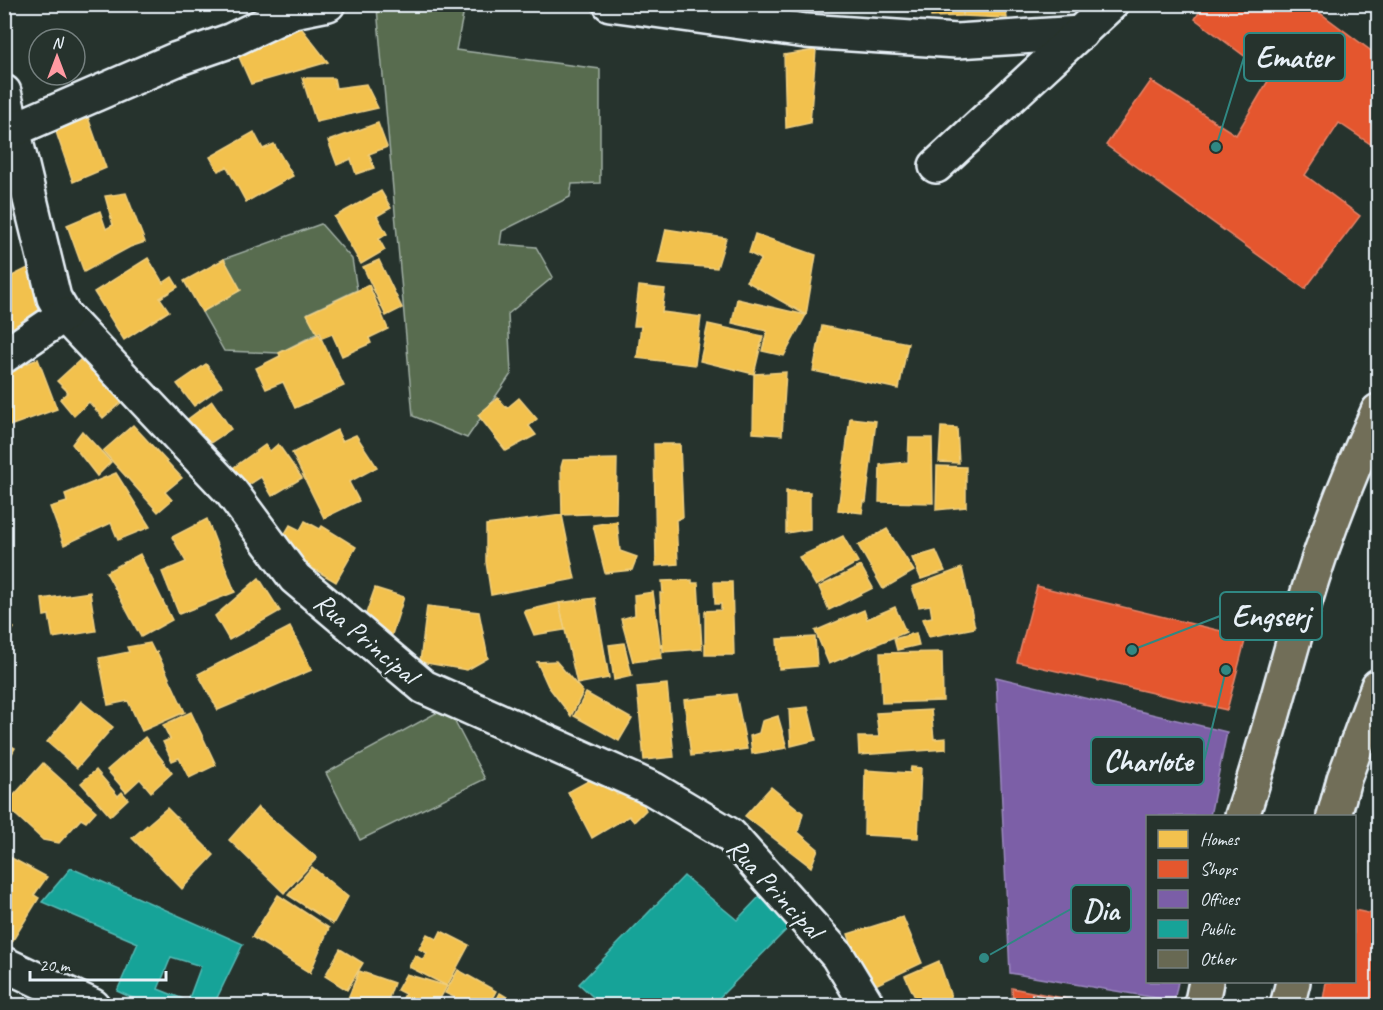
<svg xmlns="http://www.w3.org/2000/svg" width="1383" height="1010" viewBox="0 0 1383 1010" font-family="Caveat,sans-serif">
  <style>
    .green { fill: #586c4f; stroke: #a0aea4; stroke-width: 1.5 }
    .homes { fill: #f2c14e; stroke: #efcf81; stroke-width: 1.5 }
    .shops { fill: #e4572e; stroke: #e5856b; stroke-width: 1.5 }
    .offices { fill: #7b5ea7; stroke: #9c8abf; stroke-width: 1.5 }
    .public { fill: #17a398; stroke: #56bab5; stroke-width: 1.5; fill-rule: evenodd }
    .building { fill: #686953; stroke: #e8f1f8; stroke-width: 1.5 }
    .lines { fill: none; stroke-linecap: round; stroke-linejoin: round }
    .minor-casing { stroke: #e8f1f8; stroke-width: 38 }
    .major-casing { stroke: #e8f1f8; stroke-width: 38 }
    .minor { stroke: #26332d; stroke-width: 33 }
    .major { stroke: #716e59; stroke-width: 33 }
    .labels { text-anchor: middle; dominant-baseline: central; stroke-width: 6; stroke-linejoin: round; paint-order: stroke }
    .street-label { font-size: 28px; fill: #e8f1f8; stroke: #26332d }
    .leader { fill: none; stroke: #308883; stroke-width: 2 }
    .callout-dot { fill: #308883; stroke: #26332d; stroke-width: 2 }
    .callout { fill: #26332d; stroke: #308883; stroke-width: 2 }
    .callout-label { font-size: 30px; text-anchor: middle; font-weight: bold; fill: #e8f1f8 }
  </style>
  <rect width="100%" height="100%" fill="#26332d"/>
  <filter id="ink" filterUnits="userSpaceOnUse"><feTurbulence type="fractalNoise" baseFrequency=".0167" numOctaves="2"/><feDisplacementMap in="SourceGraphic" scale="12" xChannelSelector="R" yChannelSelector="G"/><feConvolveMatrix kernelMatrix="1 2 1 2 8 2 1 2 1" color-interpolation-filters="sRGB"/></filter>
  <g filter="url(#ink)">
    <!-- green -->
    <g class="green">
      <path d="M465 5 456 50 600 69V183L572 184 570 197 502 231 500 244 536 247 553 277 508 314 511 374 467 438 413 416 377 8Z"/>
      <path d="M321 224 352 259 357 290 308 313 320 332 279 353 224 351 202 312 240 290 224 259Z"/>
      <path d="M447 707 485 779 360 840 326 773Z"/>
    </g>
    <!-- homes -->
    <g class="homes">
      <path d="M931 4H963V16L931 17Z"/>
      <path d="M964 4H1005L1007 18 963 16Z"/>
      <path d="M295 20 328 62 251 84 235 48Z"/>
      <path d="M816 50 810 123 786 128 784 55Z"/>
      <path d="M302 78H334L336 88 366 84 378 108 316 122Z"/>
      <path d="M84 106 106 168 73 182 52 120Z"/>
      <path d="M378 123 387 147 369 154 374 168 356 174 351 159 337 165 328 141Z"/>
      <path d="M254 132 263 149 274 144 293 176 246 202 227 167 218 171 210 157Z"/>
      <path d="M381 191 391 208 377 216 387 234 379 239 385 250 361 264 334 217Z"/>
      <path d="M126 193 145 242 130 247 84 272 67 225 100 211 106 229 113 225 105 196Z"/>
      <path d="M666 229 726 238 717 268 658 263Z"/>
      <path d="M755 234 816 255 806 315 746 281 761 259 749 253Z"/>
      <path d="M148 258 163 283 172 277 178 287 160 298 169 311 124 340 94 292Z"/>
      <path d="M224 259 241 290 202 312 184 281Z"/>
      <path d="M379 260 402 308 386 316 363 267Z"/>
      <path d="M30 267 47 318 4 346V280Z"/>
      <path d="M369 285 388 329 369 338 371 343 342 356 332 334 322 338 320 332 317 333 307 314Z"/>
      <path d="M639 286 665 289 662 312 701 317 695 365 637 358 641 326H634Z"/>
      <path d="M737 299 806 315 784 356 762 351 767 331 732 323Z"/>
      <path d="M708 324 763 336 754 374 700 361Z"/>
      <path d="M822 326 908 343 899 389 813 371Z"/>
      <path d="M319 334 344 386 295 408 283 382 266 389 256 368 280 356 279 353Z"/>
      <path d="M38 359 57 409 4 428V373Z"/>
      <path d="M81 359 91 371 103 363 130 395 103 418 89 402 74 416 60 399 68 392 57 381Z"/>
      <path d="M206 364 222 386 194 406 177 384Z"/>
      <path d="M786 372 782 435 753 433 754 374Z"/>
      <path d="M498 398 507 408 519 398 537 419 529 426 536 435 506 451 478 415Z"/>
      <path d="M212 401 231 429 203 448 184 422Z"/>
      <path d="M850 418 876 421 866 502 864 501 862 513 838 510Z"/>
      <path d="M133 425 182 478 165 492 172 500 158 512 103 451Z"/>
      <path d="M941 427 957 428 959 463 939 462Z"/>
      <path d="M337 430 342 441 356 435 377 467 349 482 359 501 324 518 292 453Z"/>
      <path d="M82 431 111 462 97 476 72 444Z"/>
      <path d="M909 438H932L933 503 879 502 880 465 908 462Z"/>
      <path d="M278 444 302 478 272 496 261 477 236 493 223 475 265 445 270 451Z"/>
      <path d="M654 444H680L683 517 676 520 678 564 656 566Z"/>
      <path d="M617 459 616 513 562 515 561 467 563 460Z"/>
      <path d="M937 466 966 467V507L936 510Z"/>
      <path d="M116 473 150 527 118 540 111 523 64 545 50 507 67 502 65 494Z"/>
      <path d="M786 491 810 492V529L786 533Z"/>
      <path d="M562 515 575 579 491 595 486 562V525Z"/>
      <path d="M207 519 235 592 179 614 162 572 186 562 172 537Z"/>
      <path d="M305 521 320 529 322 526 356 547 336 582 285 552 291 541 283 537 290 525 300 530Z"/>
      <path d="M617 521 620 551 637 557 632 570 605 573 593 525Z"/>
      <path d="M887 529 914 571 883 589 858 545Z"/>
      <path d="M843 536 858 562 816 586 799 557Z"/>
      <path d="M936 551 945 571 921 579 912 558Z"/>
      <path d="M140 554 172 620 141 637 106 572Z"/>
      <path d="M861 566 873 588 829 610 819 587Z"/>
      <path d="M962 568 975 628 929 637 922 619 932 617 930 605 919 607 912 587Z"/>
      <path d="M259 578 280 611 229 640 215 616Z"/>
      <path d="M692 580V583H698L702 649 663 652 660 593H663L662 581Z"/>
      <path d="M714 582H732L734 655H705V611L721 610V604H715Z"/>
      <path d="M375 588 404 597 389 644 363 622Z"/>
      <path d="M90 592 96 631 53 638 49 615 44 616 42 599Z"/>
      <path d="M653 592 662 658 633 662 621 619 635 615 634 595Z"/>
      <path d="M595 598 609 678 577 684 559 603Z"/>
      <path d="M559 603 565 630 534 635 524 611Z"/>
      <path d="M427 606 479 612 488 658 467 670 420 662Z"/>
      <path d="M895 607 906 632 829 664 815 631 864 610 867 619Z"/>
      <path d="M4 623 14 628 4 643Z"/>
      <path d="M290 627 312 670 218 710 198 674Z"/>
      <path d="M916 633 919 645 897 650 894 639Z"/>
      <path d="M815 637 817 666 779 669 777 639Z"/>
      <path d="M150 643 155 653 157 652 185 712 142 731 128 701 108 705 99 658 129 652 127 647Z"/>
      <path d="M624 643 632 676 614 680 609 645Z"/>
      <path d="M942 652 943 701 882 703 880 653Z"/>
      <path d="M556 661 583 692 571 716 548 686 537 662Z"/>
      <path d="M667 684 674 757 644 760 637 687Z"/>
      <path d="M586 693 632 719 619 741 574 716Z"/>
      <path d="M736 694 747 749 691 756 684 700Z"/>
      <path d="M81 701 113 727 77 768 47 742Z"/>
      <path d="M808 707 816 740 791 746 789 709Z"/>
      <path d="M931 710 934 739 946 738V749L859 755 858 737H879L876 713Z"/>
      <path d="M191 712 216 765 189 778 179 758 172 761 163 742 170 739 163 725Z"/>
      <path d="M778 716 787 748 752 754 750 736 759 733 762 721Z"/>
      <path d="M145 737 172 773 151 792 140 779 126 792 107 770Z"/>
      <path d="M4 742 15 748 4 768Z"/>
      <path d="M43 763 96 811 86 822 81 819 59 843 43 840 5 805Z"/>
      <path d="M911 767 921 768 918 838 864 835 865 770 910 773Z"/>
      <path d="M96 770 118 796 122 792 128 799 110 816 81 783Z"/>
      <path d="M603 773 617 795 635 787 646 810 634 822 629 816 592 838 568 792Z"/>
      <path d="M771 787 803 813 798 832 818 849 811 867 745 816Z"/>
      <path d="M258 807 317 858 284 893 229 840Z"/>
      <path d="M167 808 214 855 182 889 132 838Z"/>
      <path d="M4 854 47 877 34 895 39 898 10 945 4 941Z"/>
      <path d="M312 867 348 897 333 924 288 895Z"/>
      <path d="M278 895 329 928 310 973 252 937Z"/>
      <path d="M903 917 922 963 867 989 848 934Z"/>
      <path d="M441 931 469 945 447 986 409 967 415 955 423 960 427 953 419 949 427 934 437 939Z"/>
      <path d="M340 949 363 963 347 990 325 976Z"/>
      <path d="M939 961 954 1006H919L905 976Z"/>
      <path d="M458 970 496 991 488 1006H457L460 1000 445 993Z"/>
      <path d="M359 971 394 983 386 1006H345Z"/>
      <path d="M406 974 447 986 436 1006H399L405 994 397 990Z"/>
      <path d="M500 993 522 1006H493Z"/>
    </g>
    <!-- shops -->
    <g class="shops">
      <path d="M1204 4H1308L1378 56V149L1339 123 1305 175 1360 216 1305 289 1106 145 1151 81 1236 135 1271 76 1195 19Z"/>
      <path d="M1037 586 1246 637 1227 710 1017 662Z"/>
      <path d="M1354 910 1378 915V1006H1322L1326 982H1354Z"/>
      <path d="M1012 988 1103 1006H1013Z"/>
    </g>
    <!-- offices -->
    <path class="offices" d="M996 677 1227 732 1210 816H1148V982H1178L1174 1001 1010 973Z"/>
    <!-- public -->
    <g class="public">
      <path d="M71 868 243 944 213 1006H150L117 991 138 943 42 902ZM171 957 201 966 188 1001 158 989Z"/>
      <path d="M684 876 737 920 760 896 791 925 711 1006H603L579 984Z"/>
    </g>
    <!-- building -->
    <path class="building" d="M1032 994 1101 1006H1031Z"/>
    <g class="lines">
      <defs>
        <g id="minor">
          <path d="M610 4 806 31 957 41 1081 33"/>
          <path d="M4 92 54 298 64 315 232 493 295 578 424 687 653 789 730 835 837 955 868 1006"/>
          <path d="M15 129 177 59 232 40 293 11 328 4"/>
          <path d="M936 166 1111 4"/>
          <path d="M4 356 64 315"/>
          <path d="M4 964 93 1006"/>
        </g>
        <g id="major">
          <path d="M1242 816C1266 746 1283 674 1305 602 1324 537 1350 473 1378 411"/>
          <path d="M1334 816 1344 779 1378 686"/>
          <path d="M1201 1006 1206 982"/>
          <path d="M1287 1006 1293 982"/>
        </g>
      </defs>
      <!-- minor casing -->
      <use href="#minor" class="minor-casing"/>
      <!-- major casing -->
      <use href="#major" class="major-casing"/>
      <!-- minor -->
      <use href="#minor" class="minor"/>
      <!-- major -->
      <use href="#major" class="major"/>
    </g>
  </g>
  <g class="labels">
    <!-- street labels -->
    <g class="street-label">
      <text transform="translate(366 638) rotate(40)">Rua Principal</text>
      <text transform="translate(775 888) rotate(47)">Rua Principal</text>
    </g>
  </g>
  <!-- callouts -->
  <path class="leader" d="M1216 147L1244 57M1132 650L1220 616M1226 670L1204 761M984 958L1071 909"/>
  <g class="callout-dot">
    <circle cx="1216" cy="147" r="6"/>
    <circle cx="1132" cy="650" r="6"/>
    <circle cx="1226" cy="670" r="6"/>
    <circle cx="984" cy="958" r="6"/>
  </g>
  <g class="callout">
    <rect x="1244" y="33" width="101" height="48" rx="6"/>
    <rect x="1220" y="592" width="102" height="48" rx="6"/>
    <rect x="1091" y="737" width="113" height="48" rx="6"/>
    <rect x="1071" y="885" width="60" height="48" rx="6"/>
  </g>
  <g class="callout-label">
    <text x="1294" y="67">Emater</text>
    <text x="1271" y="626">Engserj</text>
    <text x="1148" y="771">Charlote</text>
    <text x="1101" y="920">Dia</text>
  </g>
  <!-- margin -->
  <rect width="1383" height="1010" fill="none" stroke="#26332d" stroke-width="24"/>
  <rect x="12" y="12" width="1359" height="986" fill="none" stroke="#e8f1f8" stroke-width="2" filter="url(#ink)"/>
  <!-- legend -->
  <rect x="1146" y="815" width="210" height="168" fill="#26332d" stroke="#747f7e" stroke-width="1.5"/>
  <rect x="1158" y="830" width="30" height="18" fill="#f2c14e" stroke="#747f7e" stroke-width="1.5"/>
  <text x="1200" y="845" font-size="18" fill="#e8f1f8">Homes</text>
  <rect x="1158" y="860" width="30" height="18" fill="#e4572e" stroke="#747f7e" stroke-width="1.5"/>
  <text x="1200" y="875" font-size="18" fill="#e8f1f8">Shops</text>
  <rect x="1158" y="890" width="30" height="18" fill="#7b5ea7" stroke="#747f7e" stroke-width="1.5"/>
  <text x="1200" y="905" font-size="18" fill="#e8f1f8">Offices</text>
  <rect x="1158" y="920" width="30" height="18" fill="#17a398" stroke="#747f7e" stroke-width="1.5"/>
  <text x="1200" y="935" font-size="18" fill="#e8f1f8">Public</text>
  <rect x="1158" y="950" width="30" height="18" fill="#686953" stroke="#747f7e" stroke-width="1.5"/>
  <text x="1200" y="965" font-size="18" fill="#e8f1f8">Other</text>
  <!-- north arrow -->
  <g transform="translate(57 57)"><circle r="28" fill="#26332d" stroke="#747f7e" stroke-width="1.5"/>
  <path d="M0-4.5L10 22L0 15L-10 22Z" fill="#ff9aa2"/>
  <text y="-9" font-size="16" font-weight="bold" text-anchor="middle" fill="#e8f1f8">N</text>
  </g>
  <!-- scale -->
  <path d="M30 971v9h136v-9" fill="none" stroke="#e8f1f8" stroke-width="3"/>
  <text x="39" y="971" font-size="18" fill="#e8f1f8" stroke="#26332d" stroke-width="4.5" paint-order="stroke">20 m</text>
</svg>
